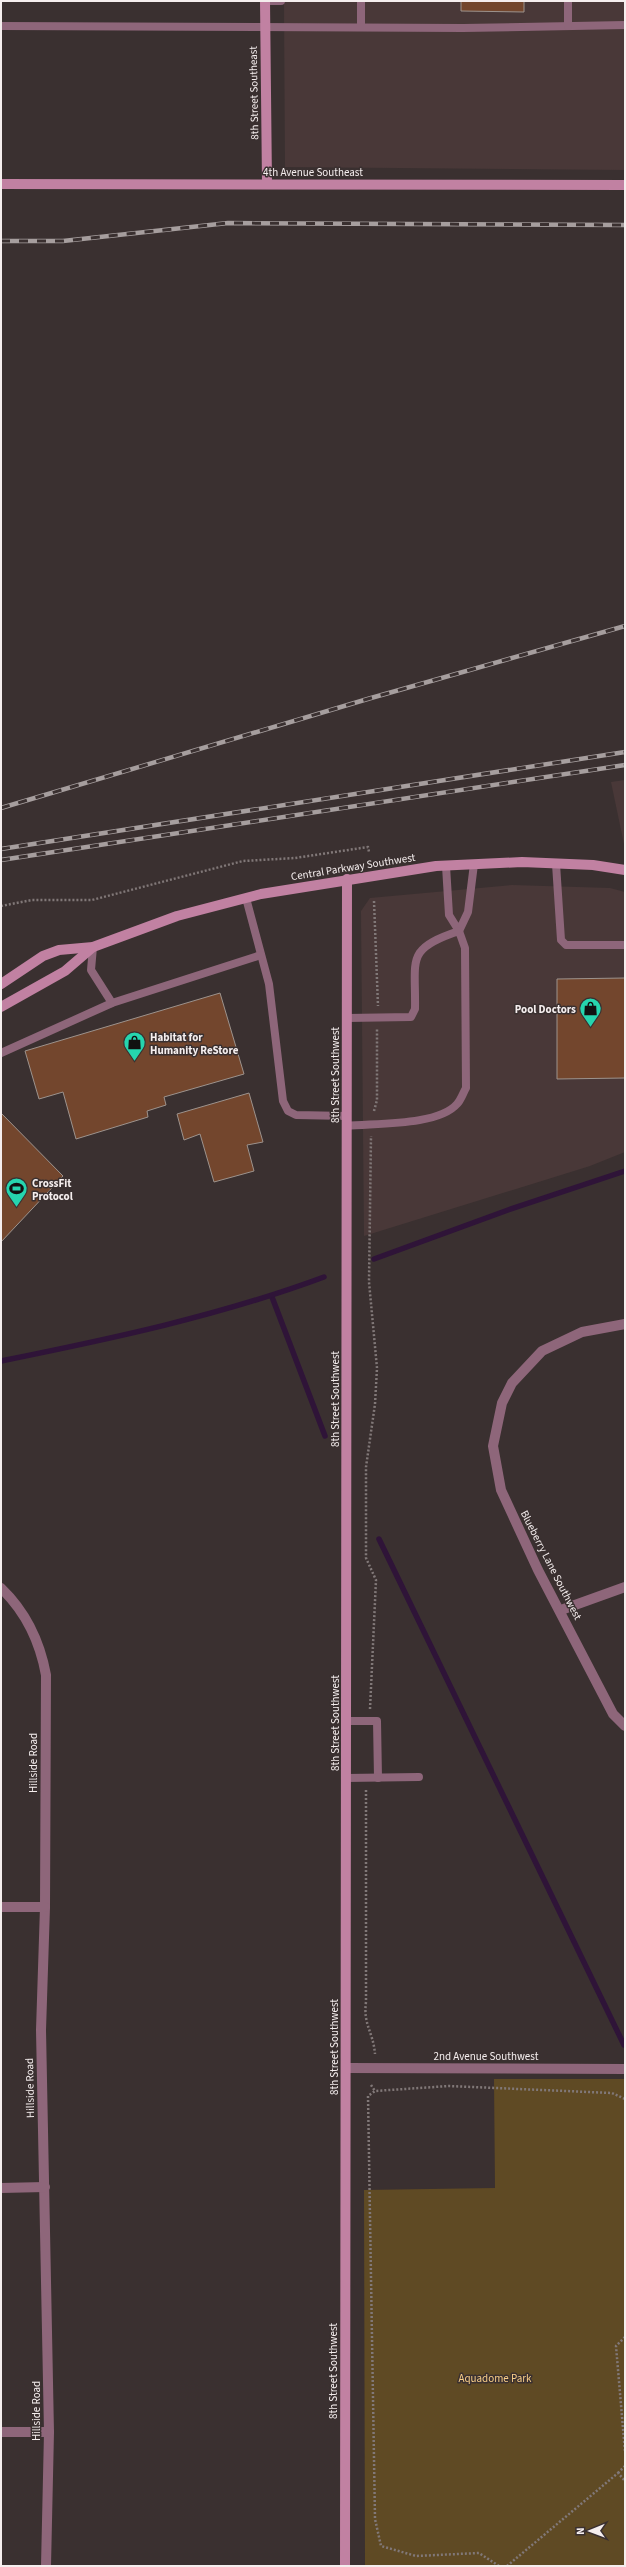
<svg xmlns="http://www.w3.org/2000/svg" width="626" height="2567" viewBox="0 0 626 2567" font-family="'Source Sans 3',sans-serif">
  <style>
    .built { fill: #493838 }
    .green { fill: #5f4a24 }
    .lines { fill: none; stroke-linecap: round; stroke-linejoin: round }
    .stream { stroke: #2f1438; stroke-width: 5.5 }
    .building { fill: #73462d; stroke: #9d938d }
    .path { stroke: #817878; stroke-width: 2.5; stroke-dasharray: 2 2; stroke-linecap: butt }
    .lane { stroke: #8e667a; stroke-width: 8 }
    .street { stroke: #8e667a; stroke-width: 10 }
    .secondary { stroke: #c181a2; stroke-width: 10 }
    .rail-casing { stroke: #a69e9e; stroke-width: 4.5 }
    .rail { stroke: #3a3030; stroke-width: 3; stroke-dasharray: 9; stroke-linecap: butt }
    .labels { text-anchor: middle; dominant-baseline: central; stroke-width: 3; stroke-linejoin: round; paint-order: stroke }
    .street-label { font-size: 11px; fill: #f5eeee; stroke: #3a3030 }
    .poi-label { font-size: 11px; font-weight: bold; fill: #f5eeee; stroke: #3a3030; text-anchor: start }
    .park-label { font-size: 11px; fill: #f9ce87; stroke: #3a3030 }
  </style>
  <rect width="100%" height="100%" fill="#3a3030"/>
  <!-- built -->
  <g class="built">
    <path d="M284 1H625V170L285 167Z"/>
    <path d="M625 780V849L611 782Z"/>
    <path d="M512 885 610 888 625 892V1152L590 1166 364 1236 361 911 370 898Z"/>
  </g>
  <!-- green -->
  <path class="green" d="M494 2079H625V2566H365L364 2190 495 2188Z"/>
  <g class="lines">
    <!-- stream -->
    <g class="stream">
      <path d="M374 1259 508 1210 625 1171"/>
      <path d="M272 1297 325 1436"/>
      <path d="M1 1361C110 1339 219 1316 324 1277"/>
      <path d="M379 1539 624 2045"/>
    </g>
  </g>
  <!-- building -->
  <g class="building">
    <path d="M461 1H524V12L461 11Z"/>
    <path d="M625 978V1078L557 1079V979Z"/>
    <path d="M220 993 244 1074 164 1097 166 1105 147 1111 148 1117 76 1139 63 1092 39 1099 25 1051Z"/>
    <path d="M249 1093 263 1142 247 1145 254 1171 214 1182 200 1134 184 1140 177 1114Z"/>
    <path d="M1 1113 63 1176 1 1242Z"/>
  </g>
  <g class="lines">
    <!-- path -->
    <g class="path">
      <path d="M374 901 378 1006"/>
      <path d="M1 906 32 900H92L243 861 295 858 368 847 369 852"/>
      <path d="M374 1111 377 1100V1029"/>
      <path d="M370 1709 376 1580 366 1558V1467L375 1404 377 1368 369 1282 371 1136"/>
      <path d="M366 1790V2002C363 2025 373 2031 375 2054"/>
      <path d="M371 2085 375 2091"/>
      <path d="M625 2337 616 2346 625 2452"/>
      <path d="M618 2473 625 2466"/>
      <path d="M499 2566 479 2553 416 2556 381 2546 375 2519 368 2096 375 2091 449 2086 612 2093 625 2099"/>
      <path d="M507 2566 618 2473 625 2481"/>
    </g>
    <!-- lane -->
    <g class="lane">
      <path d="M265 1H281"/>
      <path d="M361 1V27"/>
      <path d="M1 26 463 28 625 25"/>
      <path d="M568 26V1"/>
      <path d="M556 864 561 940 566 945H625"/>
      <path d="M446 866 449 915 459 931 468 912 474 864"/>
      <path d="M246 898 269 984 283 1101 288 1111 296 1115 347 1116"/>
      <path d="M93 947 91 970 112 1003"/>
      <path d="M347 1018 411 1017 415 1009C416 959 405 949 459 931L465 948 466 1088C463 1093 461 1100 457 1104 438 1126 375 1123 347 1126"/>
      <path d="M1 1053 112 1003 261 955"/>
      <path d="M347 1721H377L378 1778"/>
      <path d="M346 1778 419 1777"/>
    </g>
    <!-- street -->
    <g class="street">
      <path d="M625 1324 582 1332 542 1351 512 1383 502 1403 493 1446 501 1490 538 1570 613 1714 625 1726"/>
      <path d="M1 1588C26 1612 40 1642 46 1675L45 1907 41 2030 49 2432 46 2566"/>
      <path d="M561 1610 625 1587"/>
      <path d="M1 1907H45"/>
      <path d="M346 2068 625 2069"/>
      <path d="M1 2188 45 2187"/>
      <path d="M1 2432H49"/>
    </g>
    <!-- secondary -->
    <g class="secondary">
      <path d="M265 1 267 184"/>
      <path d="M1 184 625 185"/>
      <path d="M1 984 43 956 59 950 93 947 177 916 261 894 436 866 522 862 593 865 625 870"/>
      <path d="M1 1007 65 971 93 947"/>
      <path d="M345 2566 347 879"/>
    </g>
    <defs>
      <g id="rail">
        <path d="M1 241H63L228 223 625 225"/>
        <path d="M1 808 371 698 625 626"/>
        <path d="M1 849 625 752"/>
        <path d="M1 860 625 765"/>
      </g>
    </defs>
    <!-- rail casing -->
    <use href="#rail" class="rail-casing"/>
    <!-- rail -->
    <use href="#rail" class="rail"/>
  </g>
  <!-- icons -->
  <defs>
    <symbol id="shop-pin" viewBox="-11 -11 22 30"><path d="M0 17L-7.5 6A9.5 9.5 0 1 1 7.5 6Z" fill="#26d5ae" stroke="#3a3030"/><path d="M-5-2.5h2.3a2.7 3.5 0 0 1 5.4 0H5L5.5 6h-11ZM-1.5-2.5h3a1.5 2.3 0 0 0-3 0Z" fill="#111"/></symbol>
    <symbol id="stadium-pin" viewBox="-11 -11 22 30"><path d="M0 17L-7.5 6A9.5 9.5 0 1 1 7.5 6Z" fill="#26d5ae" stroke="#3a3030"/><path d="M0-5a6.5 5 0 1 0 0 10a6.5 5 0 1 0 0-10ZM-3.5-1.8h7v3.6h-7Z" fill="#111"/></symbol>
  </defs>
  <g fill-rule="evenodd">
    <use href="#shop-pin" x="578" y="996" width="25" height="34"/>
    <use href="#shop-pin" x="122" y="1030" width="25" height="34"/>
    <use href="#stadium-pin" x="4" y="1176" width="25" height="34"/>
  </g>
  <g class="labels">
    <!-- street labels -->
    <g class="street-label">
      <text transform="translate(254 93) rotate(-91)">8th Street Southeast</text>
      <text x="313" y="172">4th Avenue Southeast</text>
      <text transform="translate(353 867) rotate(-9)">Central Parkway Southwest</text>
      <text transform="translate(335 1075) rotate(-90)">8th Street Southwest</text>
      <text transform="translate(335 1399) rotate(-90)">8th Street Southwest</text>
      <text transform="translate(551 1565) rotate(63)">Blueberry Lane Southwest</text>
      <text transform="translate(335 1723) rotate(-90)">8th Street Southwest</text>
      <text transform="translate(33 1763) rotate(-90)">Hillside Road</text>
      <text transform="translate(334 2047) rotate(-90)">8th Street Southwest</text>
      <text x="486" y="2056">2nd Avenue Southwest</text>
      <text transform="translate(30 2088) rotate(-91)">Hillside Road</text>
      <text transform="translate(333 2371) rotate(-90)">8th Street Southwest</text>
      <text transform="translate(36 2411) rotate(-90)">Hillside Road</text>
    </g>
    <!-- poi labels -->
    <g class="poi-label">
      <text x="576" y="1009" text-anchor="end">Pool Doctors</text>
      <text x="150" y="1037">Habitat for<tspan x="150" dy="13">Humanity ReStore</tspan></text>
      <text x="32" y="1183">CrossFit<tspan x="32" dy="13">Protocol</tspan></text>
    </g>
    <!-- park labels -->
    <g class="park-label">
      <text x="495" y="2378">Aquadome Park</text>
    </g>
  </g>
  <!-- border -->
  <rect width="626" height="2567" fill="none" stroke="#f5eeee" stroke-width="4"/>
  <!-- north arrow -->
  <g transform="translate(590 2531) rotate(269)" stroke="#3a3030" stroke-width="3" paint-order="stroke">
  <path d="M0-3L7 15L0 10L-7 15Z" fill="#f5eeee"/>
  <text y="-6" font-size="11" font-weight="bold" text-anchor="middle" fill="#f5eeee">N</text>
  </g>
</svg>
